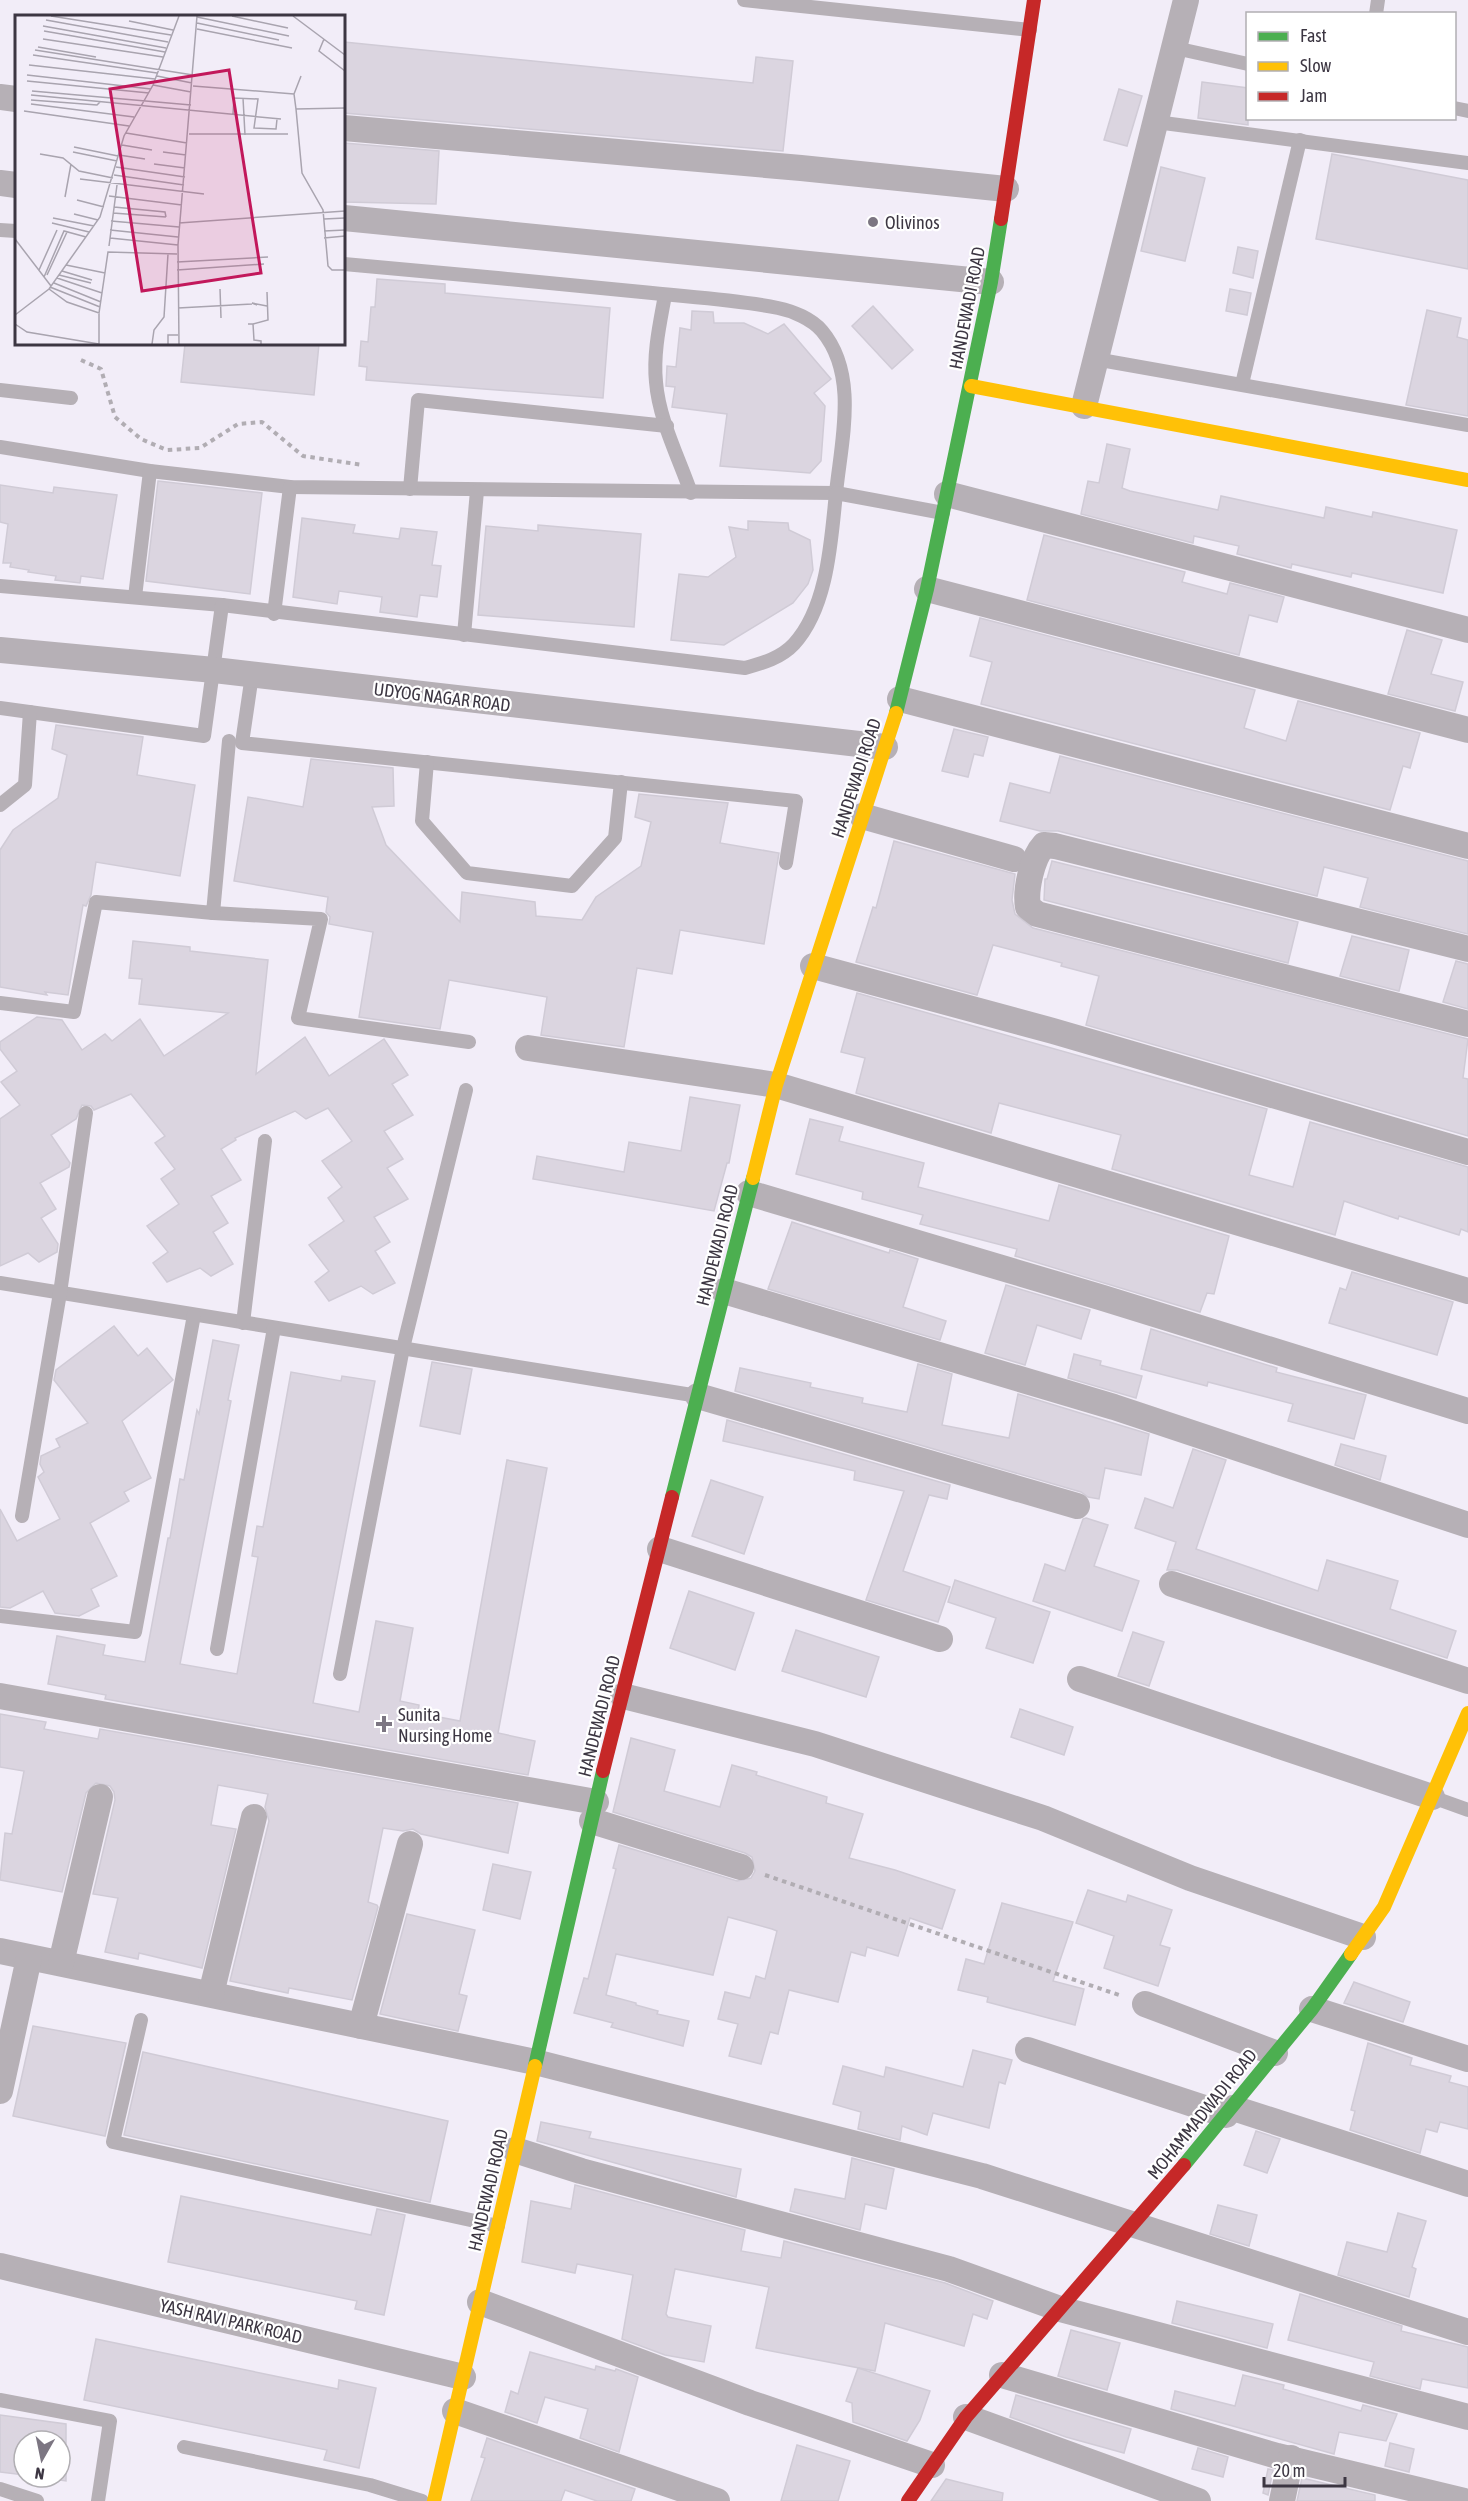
<svg xmlns="http://www.w3.org/2000/svg" width="1468" height="2501" viewBox="0 0 1468 2501" font-family="'Asap Condensed',sans-serif">
  <style>
    .building { fill: #dbd5e0; stroke: #d0cbd6; stroke-width: 1.5 }
    .lines { fill: none; stroke-linecap: round; stroke-linejoin: round }
    .path { stroke: #b1adb3; stroke-width: 4; stroke-dasharray: 4.5 4.5; stroke-linecap: butt }
    .lane { stroke: #b6b0b6; stroke-width: 14 }
    .street { stroke: #b6b0b6; stroke-width: 26 }
    .fast { stroke: #4caf50; stroke-width: 14 }
    .slow { stroke: #ffc107; stroke-width: 14 }
    .jam { stroke: #c62828; stroke-width: 14 }
    .poi-dot { fill: #7c7682; stroke: #fff; stroke-width: 2 }
    .labels { text-anchor: middle; dominant-baseline: central; stroke-width: 4.5; stroke-linejoin: round; paint-order: stroke }
    .poi-label { font-size: 18px; fill: #3c3642; stroke: #fff; text-anchor: start }
    .street-label { font-size: 18px; fill: #3c3642; stroke: #fff }
    .inset-road { fill: none; stroke: #a9a4af; stroke-width: 1.5 }
    .view { fill: #c2185b; fill-opacity: 0.15; stroke: #c2185b; stroke-width: 3 }
    .inset-edge { fill: none; stroke: #3c3642; stroke-width: 3 }
  </style>
  <rect width="100%" height="100%" fill="#f2edf8"/>
  <!-- building -->
  <g class="building">
    <path d="M344 42 753 83 756 57 793 61 783 151 344 113Z"/>
    <path d="M1202 82 1248 88V125L1198 118Z"/>
    <path d="M1119 89 1142 96 1127 146 1104 140Z"/>
    <path d="M344 143 439 151 436 204 344 202Z"/>
    <path d="M1332 154 1468 180V269L1316 239Z"/>
    <path d="M1161 167 1205 178 1185 261 1141 251Z"/>
    <path d="M1238 247 1258 251 1253 278 1233 273Z"/>
    <path d="M377 279 445 284V293L610 308 603 398 366 380 367 367 359 366 361 341 368 342 371 307H375Z"/>
    <path d="M1230 289 1251 293 1247 315 1226 311Z"/>
    <path d="M873 306 913 350 892 369 852 326Z"/>
    <path d="M1427 310 1461 318 1457 337 1468 340V416L1406 405Z"/>
    <path d="M692 311 713 312 714 323H744L768 334 784 324 831 379 814 393 825 406 821 461 810 473 720 466 727 414 672 407 675 387 666 386 667 366 676 367 680 328 691 330Z"/>
    <path d="M185 344H319L314 395 181 382Z"/>
    <path d="M1107 444 1130 449 1122 488 1130 491 1218 510 1221 496 1324 518 1326 507 1372 517 1373 512 1457 530 1443 593 1352 573 1351 577 1292 564 1291 568 1237 554 1239 546 1194 536 1193 543 1081 514 1088 481 1099 483Z"/>
    <path d="M158 481 262 493 250 594 146 581Z"/>
    <path d="M0 485 53 493 54 487 117 495 103 579 81 576 80 583 55 580 56 576 28 572 29 570 10 567 11 563H3L8 524 0 522Z"/>
    <path d="M302 518 355 525 353 533 399 539 401 528 437 532 432 565 441 566 437 597 420 595 417 617 380 612 382 597 339 591 337 604 293 597Z"/>
    <path d="M748 521 788 523 789 530 810 540 813 570 808 584 793 603 724 645 671 640 679 574 708 577 736 557 729 527 748 530Z"/>
    <path d="M538 525 641 534 634 627 478 615 486 526 538 531Z"/>
    <path d="M1044 535 1185 572 1182 582 1227 594 1230 583 1284 597 1277 622 1249 615 1239 655 1027 600Z"/>
    <path d="M980 618 1255 690 1244 728 1286 741 1298 701 1420 733 1410 768 1403 766 1390 810 981 704 992 662 970 656Z"/>
    <path d="M1407 630 1442 640 1431 674 1463 682 1455 711 1388 694Z"/>
    <path d="M56 725 143 737 137 775 195 785 180 876 96 862 91 895 86 906 83 905 68 995 45 992 47 995 0 987V850L13 830 58 798 67 755 52 749Z"/>
    <path d="M954 729 988 737 983 756 974 754 968 777 942 771Z"/>
    <path d="M1060 756 1468 861V934L1360 907 1368 878 1324 867 1317 896 1058 831H1040L1000 821 1010 783 1050 793Z"/>
    <path d="M311 759 393 768 394 806 372 807 386 845 460 922 462 892 535 902 536 916 582 920 596 897 641 866 651 822 635 817 639 794 728 803 720 843 779 853 764 944 680 930 672 974 637 968 624 1047 541 1035 547 997 449 980 440 1029 359 1017 373 932 329 924 330 917 326 912 328 897 234 881 248 797 303 807Z"/>
    <path d="M894 841 1015 874 1012 900 1015 914 1033 928 1468 1039 1463 1078 1468 1079V1136L1086 1025 1099 976 1061 966 1062 963 993 945 977 995 856 962 873 907 876 908Z"/>
    <path d="M1052 861 1298 922 1288 963 1044 900 1045 879H1047Z"/>
    <path d="M1352 936 1409 950 1399 991 1340 976Z"/>
    <path d="M133 941 190 947V951L268 960 256 1074 305 1037 329 1076 384 1039 408 1075 392 1084 413 1115 384 1131 403 1159 387 1168 408 1199 374 1217 390 1242 375 1251 395 1283 373 1294 361 1286 329 1301 315 1282 329 1271 309 1245 344 1221 328 1198 342 1187 322 1161 352 1141 328 1108 306 1119 295 1111 235 1138 236 1140 221 1149 241 1180 211 1196 228 1223 213 1232 233 1264 211 1276 200 1268 167 1282 153 1263 168 1252 147 1226 179 1204 161 1179 175 1169 155 1143 165 1136 131 1094 94 1110 91 1106 82 1105 76 1119 51 1135 70 1163 69 1167 40 1183 56 1209 41 1218 58 1244 57 1252 39 1262 28 1253 0 1266V1119L20 1105 1 1082 17 1071 0 1049V1042L37 1017 62 1020 82 1050 105 1034 112 1041 140 1019 164 1056 228 1013 139 1004 142 979 129 978Z"/>
    <path d="M1456 961 1468 964V1009L1443 1002Z"/>
    <path d="M857 993 1267 1109 1249 1175 1293 1187 1310 1122 1468 1167V1232L1461 1229 1459 1235 1399 1216 1398 1219 1344 1201 1335 1235 1112 1169 1121 1135 999 1103 991 1133 856 1093 865 1058 841 1052Z"/>
    <path d="M690 1097 740 1105 729 1163H727L714 1211 533 1179 537 1156 624 1172 629 1142 681 1151Z"/>
    <path d="M810 1119 843 1127 839 1141 924 1163 918 1187 1049 1221 1059 1185 1229 1236 1214 1294 1207 1293 1200 1312 1015 1256 1017 1249 920 1224 923 1215 862 1199 863 1192 796 1174Z"/>
    <path d="M792 1222 889 1253 890 1250 918 1259 903 1307 946 1321 940 1340 768 1289Z"/>
    <path d="M1352 1272 1453 1302 1437 1355 1329 1323 1340 1288 1346 1290Z"/>
    <path d="M1006 1285 1090 1310 1081 1339 1037 1325 1025 1365 985 1353Z"/>
    <path d="M114 1326 138 1356 147 1348 173 1380 122 1421 151 1478 124 1492 129 1501 90 1523 117 1576 91 1589 99 1606 79 1616 55 1613 43 1591 10 1608 0 1607V1509L17 1541 60 1519 38 1477 44 1472 40 1464 41 1456 60 1447 56 1439 88 1423 54 1380 56 1370Z"/>
    <path d="M1151 1329 1277 1368 1276 1372 1366 1395 1354 1439 1288 1421 1293 1404 1208 1382 1207 1386 1141 1369Z"/>
    <path d="M213 1340 239 1345 228 1400 231 1401 180 1664 237 1674 258 1557 252 1556 257 1526 263 1527 291 1372 341 1381 342 1376 375 1381 313 1703 359 1712 376 1621 413 1628 400 1701 419 1705 418 1713 460 1721 507 1460 547 1468 498 1733 535 1741 528 1775 105 1699 106 1695 48 1684 57 1636 105 1645 103 1655 145 1662 168 1538H170L180 1479 184 1480 197 1410 199 1414Z"/>
    <path d="M1074 1354 1101 1361 1100 1365 1142 1376 1136 1398 1068 1378Z"/>
    <path d="M432 1362 472 1369 460 1434 420 1426Z"/>
    <path d="M918 1364 952 1374 942 1425 1009 1438 1018 1394 1149 1434 1141 1475 1105 1468 1099 1499 1088 1497 1081 1492 735 1391 740 1368 811 1383 810 1387 863 1398 862 1403 907 1412Z"/>
    <path d="M727 1420 950 1485 947 1499 929 1495 903 1571 950 1587 938 1622 866 1600 904 1491 854 1480 855 1471 723 1441Z"/>
    <path d="M1341 1444 1386 1456 1380 1480 1335 1465Z"/>
    <path d="M1193 1449 1226 1460 1196 1549 1318 1591 1327 1560 1398 1581 1390 1609 1456 1631 1447 1658 1177 1570H1167L1176 1542 1135 1528 1145 1498 1173 1508Z"/>
    <path d="M711 1480 763 1497 744 1554 692 1536Z"/>
    <path d="M1086 1518 1108 1525 1094 1566 1139 1581 1122 1631 1033 1601 1045 1564 1065 1571 1083 1519Z"/>
    <path d="M955 1580 1050 1612 1033 1663 986 1648 996 1618 948 1602Z"/>
    <path d="M689 1591 754 1613 735 1670 670 1648Z"/>
    <path d="M796 1630 879 1657 866 1697 782 1671Z"/>
    <path d="M1133 1632 1164 1642 1149 1686 1118 1676Z"/>
    <path d="M1020 1709 1073 1727 1064 1755 1011 1737Z"/>
    <path d="M0 1714 46 1722 44 1729 98 1739 100 1729 518 1803 508 1853 421 1834 413 1829 403 1831 383 1828 368 1902 377 1905 378 1907 352 2000 289 1988 288 1993 230 1981 269 1821 265 1807 268 1794 218 1785 211 1825 236 1829 202 1968 139 1953 138 1959 105 1952 118 1898 93 1894 115 1800 114 1792 110 1786 96 1783 86 1793 62 1892 0 1880 5 1833 12 1834 24 1771 0 1767Z"/>
    <path d="M631 1738 675 1750 664 1791 720 1807 732 1765 757 1772 756 1775 827 1797 826 1803 863 1814 849 1858 895 1870 955 1890 942 1929 910 1918 898 1956 867 1947 865 1956 851 1952 838 2002 789 1990 778 2034 770 2032 761 2064 729 2056 738 2024 718 2019 725 1992 750 1998 756 1976 765 1979 777 1931 772 1929 728 1917 713 1975 616 1954 606 1995 636 2003V2005L658 2011 657 2014 689 2021 683 2046 611 2027 613 2023 574 2013 584 1978 588 1979 616 1869 613 1868 619 1845 737 1881 751 1878 755 1871 752 1857 745 1853 613 1812Z"/>
    <path d="M493 1864 531 1872 520 1919 483 1910Z"/>
    <path d="M1088 1890 1126 1902 1128 1895 1172 1910 1160 1945 1170 1948 1158 1986 1104 1968 1114 1936 1076 1923Z"/>
    <path d="M1002 1903 1073 1922 1053 1981 1084 1989 1075 2025 987 2002 988 1997 958 1990 966 1959 984 1964Z"/>
    <path d="M407 1914 475 1930 459 1994 467 1996 458 2031 380 2014Z"/>
    <path d="M1354 1982 1410 2002 1403 2022 1344 2003Z"/>
    <path d="M33 2026 126 2043 105 2136 13 2116Z"/>
    <path d="M1368 2043 1412 2058 1410 2065 1451 2076 1449 2082 1468 2087V2129L1440 2122 1437 2132 1426 2129 1420 2153 1350 2130 1355 2111 1351 2110Z"/>
    <path d="M973 2050 1012 2060 1005 2084 999 2082 989 2128 933 2113 927 2135 902 2126 900 2140 858 2129 861 2112 833 2104 843 2066 884 2077 886 2067 963 2087Z"/>
    <path d="M143 2052 448 2121 430 2202 124 2135Z"/>
    <path d="M541 2122 591 2132 589 2138 741 2169 736 2197 537 2141Z"/>
    <path d="M1256 2131 1280 2139 1267 2173 1244 2165Z"/>
    <path d="M852 2158 894 2169 886 2209 865 2204 860 2230 790 2211 795 2189 845 2199Z"/>
    <path d="M575 2185 745 2230 741 2251 781 2258 784 2241 945 2283 993 2301 987 2319 973 2314 964 2346 885 2323 875 2371 756 2348 769 2287 675 2269 666 2314 668 2317 711 2326 704 2362 665 2355 622 2339 633 2275 577 2264 575 2273 522 2262 531 2201 571 2209Z"/>
    <path d="M181 2196 371 2235 377 2209 405 2215 384 2315 355 2309 357 2301 168 2262Z"/>
    <path d="M1218 2205 1257 2215 1249 2246 1210 2234Z"/>
    <path d="M1398 2213 1426 2221 1412 2267 1416 2269 1409 2297 1338 2275 1347 2242 1387 2252Z"/>
    <path d="M1300 2294 1402 2326 1401 2331 1468 2347V2388L1422 2379 1420 2389 1370 2376 1374 2362 1288 2340Z"/>
    <path d="M1177 2301 1273 2324 1267 2348 1172 2323Z"/>
    <path d="M1071 2330 1120 2343 1107 2390 1058 2376Z"/>
    <path d="M96 2339 338 2389 339 2380 376 2388 359 2468 324 2460 327 2450 84 2400Z"/>
    <path d="M530 2352 595 2370 596 2366 615 2371 616 2369 638 2377 619 2452 580 2438 588 2409 545 2397 537 2423 505 2412 511 2391 518 2394Z"/>
    <path d="M858 2368 930 2391 920 2420 907 2441 853 2422 852 2403 846 2401Z"/>
    <path d="M1243 2375 1284 2385 1283 2389 1361 2411 1363 2405 1397 2414 1386 2441 1339 2432 1334 2454 1171 2409 1175 2391 1235 2406Z"/>
    <path d="M1016 2395 1131 2429 1124 2453 1066 2437 1010 2417Z"/>
    <path d="M0 2415 66 2424V2481L38 2477H60V2441H24V2475L0 2472Z"/>
    <path d="M487 2438 635 2489 631 2501H597L565 2490 561 2501H471L485 2458 481 2457Z"/>
    <path d="M1390 2443 1414 2449 1409 2472 1385 2466Z"/>
    <path d="M797 2445 850 2461 838 2501H781Z"/>
    <path d="M1198 2448 1228 2457 1223 2477 1192 2469Z"/>
    <path d="M1268 2469 1273 2470 1268 2495 1263 2493Z"/>
    <path d="M1302 2478 1375 2495V2501H1297Z"/>
    <path d="M946 2479 1003 2493 1002 2501H931Z"/>
  </g>
  <g class="lines">
    <!-- path -->
    <g class="path">
      <path d="M81 360 101 369 115 417 141 439 167 450 200 448 238 424 262 422 303 456 363 465"/>
      <path d="M765 1875 1122 1996"/>
    </g>
    <!-- lane -->
    <g class="lane">
      <path d="M744 0 1030 30"/>
      <path d="M1376 14 1378 0"/>
      <path d="M1175 48 1248 64"/>
      <path d="M1454 108 1468 111"/>
      <path d="M1156 122 1468 163"/>
      <path d="M0 230 16 231"/>
      <path d="M665 295C660 323 653 353 656 382 659 420 679 458 691 493"/>
      <path d="M1095 359 1468 425"/>
      <path d="M1242 384 1300 140"/>
      <path d="M0 390 71 398"/>
      <path d="M0 447 150 471 290 487 836 493C841 442 859 375 822 331 812 319 793 311 778 308 734 299 687 297 642 292 543 282 443 273 344 264"/>
      <path d="M410 489 418 400 667 426"/>
      <path d="M0 586 222 605 745 668C763 663 781 658 794 644 828 607 831 540 836 493L943 513"/>
      <path d="M135 597 150 471"/>
      <path d="M274 614 290 487"/>
      <path d="M464 635 477 491"/>
      <path d="M252 675 242 743 796 801 786 863"/>
      <path d="M0 708 204 736 222 605"/>
      <path d="M427 762 422 821 467 873 572 886 615 838 621 782"/>
      <path d="M0 805 25 785 30 712"/>
      <path d="M213 913 321 919 298 1018 469 1042"/>
      <path d="M0 1003 74 1012 96 902 213 913 229 741"/>
      <path d="M0 1283 698 1396"/>
      <path d="M243 1323 265 1141"/>
      <path d="M22 1516 60 1293 86 1113"/>
      <path d="M0 1616 135 1632 194 1315"/>
      <path d="M217 1649 274 1328"/>
      <path d="M340 1674 403 1348 466 1090"/>
      <path d="M1432 1797 1468 1810"/>
      <path d="M141 2020 113 2142 498 2226"/>
      <path d="M0 2400 110 2421 98 2501"/>
      <path d="M184 2447 370 2485 422 2501"/>
      <path d="M0 2489 37 2501"/>
    </g>
    <!-- street -->
    <g class="street">
      <path d="M0 97 16 99"/>
      <path d="M344 128 801 168 1006 189"/>
      <path d="M0 183 16 185"/>
      <path d="M344 218 991 282"/>
      <path d="M1084 406 1186 0"/>
      <path d="M947 494 1468 630"/>
      <path d="M927 589 1468 730"/>
      <path d="M0 650 214 670 885 747"/>
      <path d="M900 699 1468 846"/>
      <path d="M862 816 1014 859"/>
      <path d="M1468 949 1055 846 1044 845C1032 858 1025 890 1028 907L1037 914 1468 1024"/>
      <path d="M813 966 1053 1031 1468 1152"/>
      <path d="M528 1048 776 1085 1468 1291"/>
      <path d="M749 1193 1103 1298 1468 1411"/>
      <path d="M724 1291 1114 1407 1468 1525"/>
      <path d="M698 1396 1077 1506"/>
      <path d="M660 1549 940 1639"/>
      <path d="M1172 1584 1468 1681"/>
      <path d="M1080 1679 1432 1797"/>
      <path d="M0 1696 596 1802"/>
      <path d="M623 1696 815 1744 1043 1818 1190 1878 1363 1937"/>
      <path d="M592 1821 741 1867"/>
      <path d="M0 1951 535 2062 982 2176 1468 2332"/>
      <path d="M61 1963 100 1797"/>
      <path d="M211 1994 254 1817"/>
      <path d="M1145 2004 1275 2053"/>
      <path d="M1312 2009 1468 2059"/>
      <path d="M361 2026 410 1844"/>
      <path d="M1028 2050 1226 2115"/>
      <path d="M0 2091 29 1958"/>
      <path d="M1233 2108 1468 2184"/>
      <path d="M515 2150 581 2171 949 2269 1060 2309 1468 2417"/>
      <path d="M0 2266 463 2377"/>
      <path d="M480 2302 750 2403 932 2465"/>
      <path d="M1002 2375 1277 2456 1464 2501"/>
      <path d="M455 2411 717 2501"/>
      <path d="M966 2417 1198 2501"/>
      <path d="M1282 2501 1291 2458"/>
    </g>
    <!-- fast -->
    <g class="fast">
      <path d="M896 713 927 589 991 282 1001 219"/>
      <path d="M672 1497 753 1178"/>
      <path d="M535 2066 603 1771"/>
      <path d="M1184 2165 1312 2009 1351 1954"/>
    </g>
    <!-- slow -->
    <g class="slow">
      <path d="M971 386 1468 480"/>
      <path d="M753 1178 776 1085 896 713"/>
      <path d="M1351 1954 1384 1907 1468 1713"/>
      <path d="M434 2501 535 2066"/>
    </g>
    <!-- jam -->
    <g class="jam">
      <path d="M1001 219 1034 0"/>
      <path d="M603 1771 672 1497"/>
      <path d="M908 2501 966 2417 1184 2165"/>
    </g>
  </g>
  <!-- markers -->
  <g class="poi-dot">
    <circle cx="873" cy="222" r="6"/>
    <path d="M381 1715h6v6h6v6h-6v6h-6v-6h-6v-6h6z"/>
  </g>
  <g class="labels">
    <!-- poi labels -->
    <g class="poi-label">
      <text x="885" y="222">Olivinos</text>
      <text x="398" y="1714">Sunita<tspan x="398" dy="21">Nursing Home</tspan></text>
    </g>
    <!-- street labels -->
    <g class="street-label">
      <text transform="translate(967 308) rotate(-79)">HANDEWADI ROAD</text>
      <text transform="translate(442 697) rotate(7)">UDYOG NAGAR ROAD</text>
      <text transform="translate(856 778) rotate(-72)">HANDEWADI ROAD</text>
      <text transform="translate(717 1245) rotate(-76)">HANDEWADI ROAD</text>
      <text transform="translate(599 1716) rotate(-76)">HANDEWADI ROAD</text>
      <text transform="translate(1202 2114) rotate(-51)">MOHAMMADWADI ROAD</text>
      <text transform="translate(488 2190) rotate(-77)">HANDEWADI ROAD</text>
      <text transform="translate(231 2321) rotate(13)">YASH RAVI PARK ROAD</text>
    </g>
  </g>
  <!-- overview -->
  <g transform="translate(15 15)">
    <rect width="330" height="330" fill="#f2edf8"/>
    <path class="inset-road" d="M36 1 156 20M217 1 273 13M278 1 330 40M182 2 274 21M31 5 153 27M114 6 158 15M182 8 264 25M28 11 151 33M182 14 277 33M29 16 150 37M28 24 148 42M309 24 304 36 330 56M23 32 81 42M20 35 178 60M18 40 142 58M14 50 140 64M12 60 136 74M142 61 177 68M12 66 134 78M138 70 176 77M178 71 279 79M17 76 176 90M279 79 281 94 330 93M279 79 286 61M16 80 266 104M228 83 230 120M16 85 82 90 85 87M16 89 119 102M281 94 287 158 308 195 313 251 317 255H330M9 96 114 111M218 99 219 83 243 84 239 113 261 114 262 104M111 118 172 128M174 119H273M107 130 137 135M59 132 103 141M58 137 102 146M148 137 171 140M25 139 48 143 64 156 98 163M104 140 130 144M139 149 170 153M101 152 170 162M99 160 169 170M65 164 189 179M94 181 167 190M50 182 56 149M62 185 89 192M99 192 150 197 151 202M98 198 151 202M59 199 83 205M38 203 79 211M309 204 330 203M96 206 164 212M37 208 74 217M164 208 330 196M95 215 163 222M309 216 330 215M95 223 163 230M309 223 330 221M0 224 36 271M94 231 102 170M162 247 253 242M51 250 90 258M24 255 42 215M162 255 249 249M47 256 77 265M32 260 52 217M44 260 76 268M29 262 49 216 71 222M42 263 87 278M39 268 86 287M35 272 85 292M34 274 52 287 84 298 93 237 162 239M205 274 206 303M242 290 237 288 252 291M163 293 237 289M84 298V329M0 300 34 274 85 202 109 121 138 70 164 1M0 309 12 317 84 329M233 309H238L239 325 246 326V329M238 309 253 305 252 277M137 329 139 315 149 302 153 239M153 329V320H163M164 329 163 230 182 1"/>
    <path class="view" d="M214 55 246 258 127 276 95 74Z"/>
    <rect width="330" height="330" class="inset-edge"/>
  </g>
  <!-- legend -->
  <rect x="1246" y="12" width="210" height="108" fill="#ffffff" stroke="#b1afb3" stroke-width="1.5"/>
  <rect x="1258" y="32" width="30" height="9" fill="#4caf50" stroke="#b1afb3" stroke-width="1.5"/>
  <text x="1300" y="42" font-size="18" fill="#3c3642">Fast</text>
  <rect x="1258" y="62" width="30" height="9" fill="#ffc107" stroke="#b1afb3" stroke-width="1.5"/>
  <text x="1300" y="72" font-size="18" fill="#3c3642">Slow</text>
  <rect x="1258" y="92" width="30" height="9" fill="#c62828" stroke="#b1afb3" stroke-width="1.5"/>
  <text x="1300" y="102" font-size="18" fill="#3c3642">Jam</text>
  <!-- north arrow -->
  <g transform="translate(42 2459) rotate(189)"><circle r="28" fill="#ffffff" stroke="#b1afb3" stroke-width="1.5"/>
  <path d="M0-4.5L10 22L0 15L-10 22Z" fill="#7c7682"/>
  <text y="-9" font-size="16" font-weight="bold" text-anchor="middle" fill="#3c3642">N</text>
  </g>
  <!-- scale -->
  <path d="M1264 2477v9h81v-9" fill="none" stroke="#3c3642" stroke-width="3"/>
  <text x="1273" y="2477" font-size="18" fill="#3c3642" stroke="#ffffff" stroke-width="4.5" paint-order="stroke">20 m</text>
</svg>
